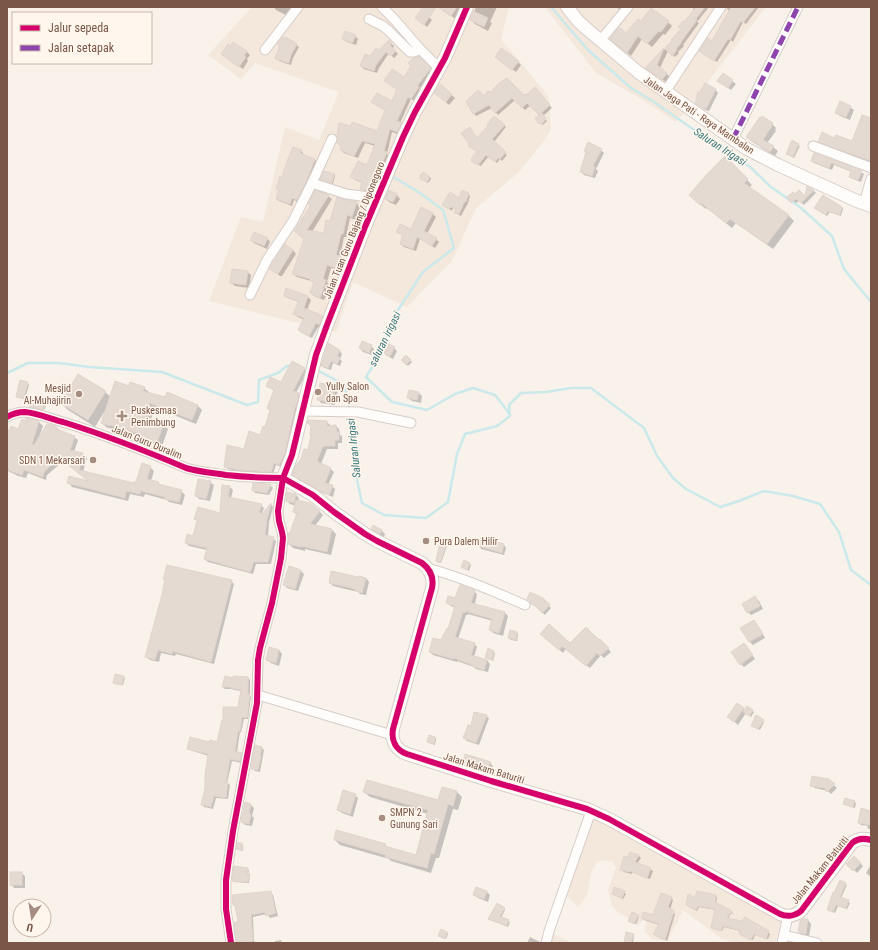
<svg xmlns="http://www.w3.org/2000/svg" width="878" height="950" viewBox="0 0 878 950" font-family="'Roboto Condensed',sans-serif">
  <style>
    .residential { fill: #f4e7db }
    .shadow { fill: #0003 }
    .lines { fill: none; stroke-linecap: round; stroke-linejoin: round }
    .stream { stroke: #cbe9ea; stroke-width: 2.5 }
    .building { fill: #e5dad2; stroke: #e1d4cd }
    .street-casing { stroke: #d7cdc8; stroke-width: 11 }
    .secondary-casing { stroke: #d8cdc7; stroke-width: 14 }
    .street { stroke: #fefdfc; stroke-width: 9 }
    .secondary { stroke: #fefdfc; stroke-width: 12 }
    .quiet { stroke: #8e44ad; stroke-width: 5; stroke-dasharray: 10 5; stroke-linecap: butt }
    .cycleway-casing { stroke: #fff7ed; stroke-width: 8 }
    .cycleway { stroke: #d6006c; stroke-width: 6 }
    .poi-dot { fill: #a58d81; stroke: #fff7ed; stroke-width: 1.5 }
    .labels { text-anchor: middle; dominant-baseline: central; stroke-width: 3; stroke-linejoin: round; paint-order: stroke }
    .street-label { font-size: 10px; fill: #795648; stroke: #fff7ed }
    .poi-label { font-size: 10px; fill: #795648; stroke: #fff7ed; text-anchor: start }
    .water-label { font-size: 11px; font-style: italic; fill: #3a787f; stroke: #fff7ed }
  </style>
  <rect width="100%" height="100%" fill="#f8f2eb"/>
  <!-- residential -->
  <g class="residential">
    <path d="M252 7H509L501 39 549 97 551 130 543 142 519 172 476 208 452 261 407 307 353 282 336 332 209 301 241 217 263 222 285 127 319 140 339 92 255 63 241 79 208 55Z"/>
    <path d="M545 7H766L683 114 676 122 645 101 596 73Z"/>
    <path d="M585 811 783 913 776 941 770 943H736L722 939 683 910 668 940H653L645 932 646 918 637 926 632 920 619 913 612 906 608 890 616 868 612 861H597L591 873 587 895 578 907 566 895 562 888Z"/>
    <path d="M545 930 568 941 569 943H541Z"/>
  </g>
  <!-- shadow -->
  <g class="shadow">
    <path d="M274 7H296L290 17 276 10Z"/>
    <path d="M439 7H466L456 19 443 11Z"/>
    <path d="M476 7H497L490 22 492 23 488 31 475 24 471 20Z"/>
    <path d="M616 7H622L620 10Z"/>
    <path d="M694 7H709L697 22 699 23 683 45 684 46 678 52 679 53 675 57 668 51 660 68 670 77 666 82 646 68 664 49 665 50 682 29 684 24 694 11 693 9Z"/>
    <path d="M728 7H759L746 24 743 22 733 42 731 40 717 62 703 53 713 42 730 11 727 9Z"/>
    <path d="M429 17 432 20 427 27 416 18Z"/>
    <path d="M641 22H668L672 26 665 35 663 34 652 47 642 39 631 56 615 43Z"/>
    <path d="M355 36 358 39 356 45 347 42 344 39Z"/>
    <path d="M389 41 394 46 393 49 398 54 394 58 389 53 379 68 377 73 364 69 361 66 379 51Z"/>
    <path d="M233 43 247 52 250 55 247 59 248 61 243 69 225 57Z"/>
    <path d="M296 45 299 47 293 58 291 65 279 61 277 58Z"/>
    <path d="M419 57 433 72 419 89 421 91 415 101 411 99 400 123 404 126 400 135 392 132 387 154 389 156 385 166 381 165 373 187 375 190 374 194 368 193 364 191 361 188 363 183 355 180 352 177 367 166 375 146 365 143 358 158 344 153 341 150 342 147 338 143 378 133 386 111 376 105 373 102H392L398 90 389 84 404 78Z"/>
    <path d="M500 60 518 62 521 65 516 72Z"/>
    <path d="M723 74 736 84 731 90 722 84Z"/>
    <path d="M440 85 455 98 449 105 439 96Z"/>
    <path d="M715 89 718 93 709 111 705 110 696 103Z"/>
    <path d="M537 91 552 108 543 116 547 121 543 125 540 123V115L531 105 525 110 515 100 498 115 492 108 476 116 474 113 484 98 524 97Z"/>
    <path d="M850 107 854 110 850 120 840 116 836 113Z"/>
    <path d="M871 119V163L823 144 820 141 835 139 853 142Z"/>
    <path d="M772 124 776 128 775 130 776 131 767 143 773 147 778 151 775 156 751 141 747 137Z"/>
    <path d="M504 125 506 127 494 142 507 155 502 161 500 159 497 163 488 157 481 166 475 163 478 152 472 148 478 140Z"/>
    <path d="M798 145 800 146 794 158 787 154Z"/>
    <path d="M601 150 604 153 596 169 598 171 595 178 584 175 581 172Z"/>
    <path d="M301 151 303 153V155L315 160 317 162 299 202 294 200 292 206 279 201 277 199 280 191 277 189 282 178Z"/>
    <path d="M814 154 861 172 864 174 861 182 853 179 850 176 852 172 834 165 832 170 814 163 812 161Z"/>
    <path d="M725 157 752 185 749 188 789 216 794 221 773 249 736 223 732 228 707 208 706 209 695 200Z"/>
    <path d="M325 172 334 174 335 176 333 184 323 180 321 179Z"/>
    <path d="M430 177 431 179 428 183 423 180Z"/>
    <path d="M813 190 816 193 804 205 799 201 795 204 788 197 795 196 806 198Z"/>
    <path d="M389 191 397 195 400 199 396 205 389 202 386 199Z"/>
    <path d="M468 194 470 196 468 203 461 216 455 212 456 209 453 208 452 211 446 207 460 200Z"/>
    <path d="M328 196 332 199 312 232 324 234 330 222 356 203 360 206 356 220 350 218 346 237H344L340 257 345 261 341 271 331 268 327 282 329 285 327 294 324 300 314 296 311 293 315 284 311 281 297 277 293 274 305 239 298 234 311 206 309 204Z"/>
    <path d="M842 207 843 209 841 216 830 212 827 216 817 209Z"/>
    <path d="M433 214 436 217 427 234 436 239 439 242 435 248 420 239 416 251 404 247 401 244 404 236 398 232 411 230Z"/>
    <path d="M267 238 270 242 267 249 254 243 251 240Z"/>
    <path d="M293 250 296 254 282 276H280L271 269Z"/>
    <path d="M247 272 251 275 249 288 235 286 231 283Z"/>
    <path d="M285 295 308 297 311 300 307 310 322 317 325 320 322 327 319 326 312 338 302 333 299 330 305 320 298 317 294 314 299 302 288 298Z"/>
    <path d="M329 345 340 351 342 354 340 359 342 361 340 366 333 363 331 370 325 368 322 366Z"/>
    <path d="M371 346 374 349 372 355 363 352 360 348Z"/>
    <path d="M394 348 397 351 393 359 386 355 383 352Z"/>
    <path d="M406 356 412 362 408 366 402 360Z"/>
    <path d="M304 369 307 372 296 393 299 394 301 396 287 456 282 467 276 465 273 474 241 472 228 469 226 466 261 436 266 428 275 391 270 388 267 386 281 384Z"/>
    <path d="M27 383 29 385 25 399 19 398 17 396Z"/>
    <path d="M334 387 338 390 335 405 321 403 318 399Z"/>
    <path d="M130 388H144L149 392 148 394 165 398 167 394 198 406 202 410 196 424 154 407 151 420 164 424 168 429 162 446 145 440 142 437 115 428 114 430 106 427 102 423 106 409 95 427 68 410 61 403 105 392 111 397Z"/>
    <path d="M410 391 419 393 422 396 421 403 412 401 408 398Z"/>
    <path d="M44 405 46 406 44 410 31 407 30 406Z"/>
    <path d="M27 419 39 422 43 426 39 437H40L56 427 60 431 74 437 78 440 74 452 83 454 87 458 83 472 135 485 150 467 154 471 151 481 158 483 161 486 181 491 185 495 182 505 169 502 167 500 145 494 144 497 130 494 128 501 72 487 69 483 90 482 61 458 60 464 47 475 46 480 28 473 26 478 18 476 8 471 7 472V432L8 433 19 431 26 422Z"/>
    <path d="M309 421 327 422 330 425V427L336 426 339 429 340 435 342 436V443H338V449H327L321 464 331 469 334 472 328 485 332 486 335 489 333 497 323 493 297 478 309 451 312 427 308 423Z"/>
    <path d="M210 482 214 485 210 501 199 499 196 495Z"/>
    <path d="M254 484 270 485 273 488 269 495 255 493 253 490Z"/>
    <path d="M223 486 230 487 233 490 231 498 261 505 264 508 260 518V519L271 504 273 507 269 523 268 537 273 538 276 541 271 564H256L253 574 208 562 205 559 207 550 189 546 186 543 194 537 198 521 196 519 220 514Z"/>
    <path d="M296 495 299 498 298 501 319 511 323 515 315 526 332 530 336 534 331 555 305 549V551L293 548 289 544 291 534 297 515 294 512 296 506 290 504 287 501Z"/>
    <path d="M373 526 382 531 385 534 384 537 375 532 372 528Z"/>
    <path d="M446 544 447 546 441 563 438 562 437 561Z"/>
    <path d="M504 545 506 548 504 555 481 549 479 546Z"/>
    <path d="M464 562 471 565 469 571 462 567Z"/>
    <path d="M290 567 301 571 304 574 298 591 287 588 284 584Z"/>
    <path d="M360 577 366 578 369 582 366 595 360 594 358 592 333 586 330 583 359 579Z"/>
    <path d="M164 579 231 581 234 584 214 664 176 654 175 656 161 653 159 662 150 660 146 657 166 580Z"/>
    <path d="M474 591 477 594 475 604 505 613 508 616 503 636 493 633 490 629 493 621 468 614V615H466L458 639 474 643 477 647 474 657 487 660 490 664 488 672 476 669 474 667 457 661V662L433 655 430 652 442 642 449 630 456 608 451 606 447 603Z"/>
    <path d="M755 598 759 601 763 609 751 615 748 612Z"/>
    <path d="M542 599 551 608 545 615 532 603Z"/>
    <path d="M754 621 757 624 765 638 753 645 750 642 742 628Z"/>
    <path d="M517 633 518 634 517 641 511 640 509 638Z"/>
    <path d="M545 637 570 644 599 641 600 640 611 652 604 658 601 655 590 668 566 649 563 653Z"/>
    <path d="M747 648 755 659 744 667 741 664Z"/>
    <path d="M279 650 282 654 279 666 271 663 267 660Z"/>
    <path d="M488 650 495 653 493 661 486 657Z"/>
    <path d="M123 677 125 678 123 685 115 684 114 682Z"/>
    <path d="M248 678 250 680V696L251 697 248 719H244L241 733 240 732 237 752 241 753 243 756 242 763 232 761 227 783 230 785 228 799 216 798 213 809 204 807 202 804 206 789 209 756 190 750 188 748 210 744 218 743 238 708 241 691 234 690 232 689H225L223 687 234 679Z"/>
    <path d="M737 704 746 711 747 708 754 712 751 717 746 713 738 725 732 720Z"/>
    <path d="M486 716 489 718 479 745 467 741 464 738 472 727Z"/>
    <path d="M763 721 764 722 760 730 752 726Z"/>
    <path d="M435 737 436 739 435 745 429 743 428 742Z"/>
    <path d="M261 747 264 750 260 772 255 771 252 768Z"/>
    <path d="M463 763H490L493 766 489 772 484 769 483 771 475 768 474 769 466 766Z"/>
    <path d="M828 780 837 788 831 794 828 791 815 788 811 785Z"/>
    <path d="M443 788 457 792 462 797 458 810 453 809 439 858H436L431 873 391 861 389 859 340 845 335 840 385 845 389 849 416 856 428 814 370 797 364 792 439 802Z"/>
    <path d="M355 795 358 798 353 817 342 813 338 810Z"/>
    <path d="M855 802 856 803 855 808 845 805 844 804Z"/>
    <path d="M245 803 251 805 254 808 252 816 254 818 252 826 245 825 242 821Z"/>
    <path d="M871 812V830L867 828 868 826 861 825 859 823Z"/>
    <path d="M242 844 243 846V851L239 850 238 849Z"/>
    <path d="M630 854 639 856 641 858 637 864 650 869 653 871 650 879 632 872V874L624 872 622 869 629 858Z"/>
    <path d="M854 857 863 866 857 873 848 864Z"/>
    <path d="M870 866H871V877L866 873Z"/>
    <path d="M235 867 248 869 249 871 248 874 250 876 249 883 234 882 233 880Z"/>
    <path d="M21 873 25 876V888H14L11 884Z"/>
    <path d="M845 884 847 885 841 898 850 903 847 909 838 906 835 913 830 911Z"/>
    <path d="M477 888 487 892 490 895 488 902 478 898 474 895Z"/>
    <path d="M270 892 273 895 278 916 270 918 267 914 253 917 254 941 257 943H238L235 923H239L237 907 234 905Z"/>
    <path d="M624 892 626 894 623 899 613 894Z"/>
    <path d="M716 896 717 898 716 904 733 913V914L731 913 728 919 768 932 770 934 768 939 755 935 753 940 741 935 740 934 741 931 724 927 722 931 714 929 712 927 716 910 699 907 697 911 687 905 696 899Z"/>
    <path d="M671 898 673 900 670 910 675 914 667 941 657 936 659 925 644 920 642 918 654 916Z"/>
    <path d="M504 909 505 910 501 918 510 922 508 927 490 920Z"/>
    <path d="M638 916 639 917 636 924 631 922Z"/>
    <path d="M808 920 811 924 809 937 802 935 799 932Z"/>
    <path d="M447 932 448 934 446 939 440 937Z"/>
    <path d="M633 935 634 936 633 943H625Z"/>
    <path d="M530 937 540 942 541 943H527Z"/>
    <path d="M281 940 282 943H275V941Z"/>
  </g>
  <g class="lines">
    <!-- stream -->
    <g class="stream">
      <path d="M551 7 588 50 631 88 654 102 713 143 718 145 750 167 771 187 800 207 832 236 844 269 871 302"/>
      <path d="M390 175 420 193 443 210 454 248 423 272 394 316 385 342 376 361 366 377 392 402 427 410 455 394 473 388 495 395 506 409 510 415"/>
      <path d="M317 370 343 384 349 404 355 444V471L362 503 384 515 426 518 448 502 457 454 465 434 497 426 510 416 509 405 521 393 546 392 571 388H591L644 428 657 456 673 478 686 489 720 507 739 501 764 491 793 496 820 504 839 532 851 570 871 585"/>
      <path d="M7 373 28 363H59L89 367 162 372 247 405 258 402 259 380 278 373 287 366H292"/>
    </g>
  </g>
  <!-- building -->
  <g class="building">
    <path d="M423 7H436L424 25 415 18Z"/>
    <path d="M438 7H457L451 16Z"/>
    <path d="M696 7H705L696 19 697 20 681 42H682L676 49 677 50 672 56 666 50V47L672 41 671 40 681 29 678 27 683 21 684 22Z"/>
    <path d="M731 7H755L743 23 741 21 730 40 728 39 714 61 699 51 708 38 712 41Z"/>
    <path d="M651 8 669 21 661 32 659 31 647 44 638 36 627 53 610 39 619 27 626 33 638 19 641 21Z"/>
    <path d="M473 11 488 18 484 27 470 20Z"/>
    <path d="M345 31 356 35 352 43 342 39Z"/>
    <path d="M283 37 285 38 286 37 297 44 291 55 289 63 275 59 280 45 277 44Z"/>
    <path d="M389 40 392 43 390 45 396 51 391 56 386 52 376 65 374 71 360 66 365 54 370 56 376 48 379 50Z"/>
    <path d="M233 42 247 51 244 56 246 57 239 67 221 54 228 44 230 46Z"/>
    <path d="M501 48 519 61 512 70 495 57Z"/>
    <path d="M664 48 657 65 667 73 662 80 645 68Z"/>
    <path d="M419 56 431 68 417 86 419 87 411 99 408 97 397 121 402 123 397 132 390 129 384 151 387 152 382 164 378 162 370 185 373 186 371 191 364 190 360 189 362 182 350 177 358 161 367 165 375 144 362 141 354 156 340 150 341 146 337 143 338 139 337 135 339 123 351 126 352 122 377 131 385 110 371 102 377 93 392 101 397 89 384 81 392 69 404 77 411 66 408 63 413 58Z"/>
    <path d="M723 73 733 80 728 88 717 81Z"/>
    <path d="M507 78 524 95 525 94 526 95 535 87 550 105 539 115 527 103 522 108 512 98 495 113 489 105 473 114 466 101 478 90 484 96 488 91 491 92 498 84Z"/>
    <path d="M705 83 716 89 706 109 701 107 695 103 698 92H700Z"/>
    <path d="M440 84 452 94 446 102 434 93Z"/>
    <path d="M840 101 851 106 846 117 835 113Z"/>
    <path d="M542 113 546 119 542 124 540 123 539 124 535 118Z"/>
    <path d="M862 115 871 118V161L818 142 822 132 834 138 836 135 852 141Z"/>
    <path d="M494 116 505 125 492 139 506 152 500 159 498 158 495 162 486 155 478 165 471 161 472 159H471L477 151 468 146 469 144 461 133 470 127 477 138 488 126 487 125Z"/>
    <path d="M762 116 773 123 771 125 772 126 763 140 774 146 770 152 746 137 760 117 761 118Z"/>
    <path d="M792 140 799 144 793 157 786 154Z"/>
    <path d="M588 142 602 149 593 166 595 167 592 176 580 172 586 152 584 151Z"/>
    <path d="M293 147 302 150 300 153 315 159 307 180 297 200 292 198 290 204 276 199 279 190 276 189 280 176 282 177 286 164Z"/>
    <path d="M814 153 862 171 858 180 849 177 851 171 831 163 829 168 811 161Z"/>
    <path d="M725 156 748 179 744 183 789 215 767 244 730 219 726 223 701 203 700 205 689 195 708 173Z"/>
    <path d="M324 171 334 174 332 183 320 179Z"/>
    <path d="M423 172 430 177 427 182 420 179V176Z"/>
    <path d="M807 186 814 190 801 203 796 199 791 203 787 197 793 192 795 194 799 190 805 196Z"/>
    <path d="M315 190 329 195 307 230 324 233 326 220 330 221 337 197 357 202 352 217 347 215 343 234H341L336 255 342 256 338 269 327 265 323 279 326 280 323 290 320 298 310 293 314 282 310 281V279L292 274 304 239 302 238 303 235 301 237 294 231 311 205 308 204Z"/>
    <path d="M389 190 397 194 393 202 385 199Z"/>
    <path d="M462 190 469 193 466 202 465 201 459 214 454 213 456 209 451 207 449 209 442 205 450 192 459 198Z"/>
    <path d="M823 195 842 207 840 215 828 211 826 215 814 208Z"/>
    <path d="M421 207 433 213 424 231 437 238 432 246 417 237 413 249 400 244 403 235 396 232 400 224 411 229Z"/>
    <path d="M254 232 268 238 264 246 250 240Z"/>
    <path d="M285 244 293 250 278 274 269 269Z"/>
    <path d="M232 269 248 271 246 285 230 283Z"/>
    <path d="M286 288 308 296 304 308 323 316 319 325 316 323 309 336 298 330 304 318 293 314 299 301 284 296Z"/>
    <path d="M362 341 372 345 369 353 359 348Z"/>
    <path d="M328 343 340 350 337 356 340 358 337 364 331 361 328 368 321 366Z"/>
    <path d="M387 343 395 347 390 356 382 352Z"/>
    <path d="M406 355 411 360 406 365 401 360Z"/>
    <path d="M292 361 305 368 293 391 299 393 296 407H295L285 453 279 465 274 463 271 472 238 470 224 467 227 445 244 449 249 431 260 435 263 426 265 427 270 410 267 408 274 390 266 386 270 377 281 382Z"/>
    <path d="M78 374 106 391 88 420 60 403Z"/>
    <path d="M20 380 28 382 24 398 16 397Z"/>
    <path d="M115 381 129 386 130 382 145 387 143 391 165 397 167 392 198 405 192 420 150 403 146 417 164 423 157 443 140 436 141 434 110 425V426L101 423Z"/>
    <path d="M320 383 335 386 332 402 317 400Z"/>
    <path d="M409 390 419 392 417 400 407 398Z"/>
    <path d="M30 400 45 404 43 410 29 406Z"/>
    <path d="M26 418 39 421 32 444 34 445 47 424 56 426V429L75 436 70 450 83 453 79 470 134 483 135 481 136 482 142 463 151 466 147 479 159 482 158 484 182 490 179 502 164 499 165 497 141 491 140 494 126 491 125 498 67 483 69 476 88 481 57 456 56 460 44 472 43 477 24 470 22 475 13 472 7 469V434L11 426 18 429 22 419 25 421Z"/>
    <path d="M308 420 327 421V426L336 425 337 432H339V440H335V446H323L317 461 331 468 325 483 333 485 329 495 318 490 292 475 295 467 301 459 304 449 308 450 311 435H310L311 425 307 423Z"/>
    <path d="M198 479 211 481 206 499 195 496Z"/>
    <path d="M253 483 267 484H271L267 493 252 491Z"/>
    <path d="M222 485 230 486 228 497 262 504 259 512 262 514 271 503 267 519 265 535 274 537 268 562H253L252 568 250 572 204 559 207 548 185 543 187 534 193 536 197 520 194 519 198 507 220 513Z"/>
    <path d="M287 492 296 494 294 503 286 501Z"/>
    <path d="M296 500 310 503 320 511 310 524 332 529 327 552 301 546V547L288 544V533H290L297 513 293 512Z"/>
    <path d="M373 525 382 530 380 534 371 529Z"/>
    <path d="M480 538 493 542V541L504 544 502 553 478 546Z"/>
    <path d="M440 542 447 543 440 563 436 561Z"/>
    <path d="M464 560 470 563 467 570 461 567Z"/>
    <path d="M167 565 232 580 211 662 172 651V654L158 650 155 660 145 657 162 595 165 579H163Z"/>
    <path d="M289 566 301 570 295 589 283 585Z"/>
    <path d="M331 571 358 577 359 576 366 578 362 593 355 591V589L329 583Z"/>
    <path d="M460 585 475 590 471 603 505 612 499 633 489 630 492 619 465 611V613L463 612 455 637 475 643 471 655 487 660 484 670 472 666V665L454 658 453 659 429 652 433 638 441 640 447 628 448 629 455 606 446 603 448 596 455 598Z"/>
    <path d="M530 592 543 598 550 605 542 613 534 605 531 604 530 601 527 599Z"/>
    <path d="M755 596 760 606 747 613 742 604Z"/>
    <path d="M754 620 763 634 749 642 740 628Z"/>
    <path d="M549 624 570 643 586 627 599 640 600 639 609 648 600 656 597 653 586 666 562 646 559 650 540 634Z"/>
    <path d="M510 630 517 632 516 640 508 638Z"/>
    <path d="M744 643 753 655 740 665 731 652Z"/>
    <path d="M269 647 279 650 276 663 266 660Z"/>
    <path d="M488 648 494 651 492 660 485 658Z"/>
    <path d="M115 674 124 676 122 685 113 683Z"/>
    <path d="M225 676 233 678V676L248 677V694H250L247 718 242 717 240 731H238L235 751 242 753 240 761 230 759 226 782H228L226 798 214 796 211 807 201 805 205 789V776L208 754 187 749 190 737 209 742 210 740 217 742 222 720 223 721V707H238L241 690 231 688V687H222Z"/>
    <path d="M737 703 744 708 734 722 727 717Z"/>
    <path d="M747 706 753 710 749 716 743 712Z"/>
    <path d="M474 712 487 715 476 743 463 738 468 725 471 726Z"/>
    <path d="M756 715 764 720 758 729 751 726Z"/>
    <path d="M429 735 435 737 434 744 427 742Z"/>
    <path d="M255 745 262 747 260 756H261L258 770 251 769Z"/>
    <path d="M465 754 491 762 486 770 482 767 481 769 472 766V767L462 764Z"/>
    <path d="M812 776 829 779 835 784 827 792 824 788 810 786Z"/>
    <path d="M367 780 438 800 442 787 457 791 453 806 448 804 434 854 431 853 427 868 385 857 386 855 334 840 336 830 386 844 385 846 416 855 428 810 363 792Z"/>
    <path d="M343 790 356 794 350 814 337 810Z"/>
    <path d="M845 798 855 801 853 807 843 804Z"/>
    <path d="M245 802 251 804 249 813 251 814 249 824 241 822Z"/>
    <path d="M861 808 871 811V820L870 825 858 823Z"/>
    <path d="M237 843H242V850L236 849Z"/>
    <path d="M630 852 639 855 635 862 651 868 647 878 630 871 629 872 620 870 624 856 628 857Z"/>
    <path d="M854 856 861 863 853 871 846 864Z"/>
    <path d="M234 866 248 868 247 873 250 874 248 882 232 881Z"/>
    <rect x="10" y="872" width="12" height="13"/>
    <path d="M840 880 846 883 840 897 849 900 846 908 836 905 833 912 827 910 833 892 834 893Z"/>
    <path d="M476 887 487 891 484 899 473 895Z"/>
    <path d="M614 887 625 891 622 898 612 894Z"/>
    <path d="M271 891 276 913 266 916 265 912 251 915 253 941 237 943 234 922H238L235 905H233L232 895Z"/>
    <path d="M697 891 716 895 715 902 732 911 731 913H730L727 918 742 921 745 917 769 931 766 939 754 934 751 940 739 934 740 930 723 926 721 931 711 928 715 909 698 906 696 910 686 905 688 894 695 898Z"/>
    <path d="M661 893 672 897 668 907 674 911 665 940 653 934 659 924 641 918 643 912 653 915Z"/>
    <path d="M497 903 505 908 500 916 509 920 507 926 488 919Z"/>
    <path d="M632 912 639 915 634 924 628 921Z"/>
    <path d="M803 919H808L806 934 798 932 800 921Z"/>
    <path d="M441 929 447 932 445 939 438 936Z"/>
    <path d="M626 932 634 934 631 943H624Z"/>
  </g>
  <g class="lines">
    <defs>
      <g id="street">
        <path d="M382 7 394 19 420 49 439 68"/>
        <path d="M369 19 383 26 388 30 410 52H414L420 49"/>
        <path d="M600 41 628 7"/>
        <path d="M265 50 298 7"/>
        <path d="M665 92 721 7"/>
        <path d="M733 139 798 7"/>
        <path d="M813 146 869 167 871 168"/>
        <path d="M312 183 332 139"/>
        <path d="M864 203 871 179"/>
        <path d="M250 295 267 260 293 221 312 183 346 194 377 198"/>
        <path d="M303 411 358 412 411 423"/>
        <path d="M7 417C12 414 19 412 25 412 37 413 51 419 63 422 105 435 146 451 186 468 200 472 213 473 226 475 245 477 264 478 283 478L278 511 279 521 282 532 283 538 281 558 272 603 260 648 258 660 257 703 233 831 226 880V909L231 943"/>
        <path d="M427 568C461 577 493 591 525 605"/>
        <path d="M258 695 392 735"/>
        <path d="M784 935 817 943"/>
        <path d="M546 943 549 931 591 811"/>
        <path d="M782 943 788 916"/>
      </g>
      <g id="secondary">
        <path d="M467 7 445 58 415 112 403 137 365 227 327 325 316 355 292 455 283 478 313 495 334 512 365 534 377 541 422 563C430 569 434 578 432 588L393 729C391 741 396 750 407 754L491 781 587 809 609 819 780 914C787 917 795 916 801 911L852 843C858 838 864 838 871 840"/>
        <path d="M567 7 578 21 588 30 638 72 747 149 778 165 813 181 857 201 871 206"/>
      </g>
    </defs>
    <!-- street casing -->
    <use href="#street" class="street-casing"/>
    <!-- secondary casing -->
    <use href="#secondary" class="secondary-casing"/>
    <!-- street -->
    <use href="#street" class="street"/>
    <!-- secondary -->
    <use href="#secondary" class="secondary"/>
    <!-- quiet -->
    <path class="quiet" d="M733 139 798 7"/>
    <defs>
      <g id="cycleway">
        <path d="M467 7 445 58 415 112 403 137 365 227 327 325 316 355 292 455 283 478 313 495 334 512 365 534 377 541 422 563C430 569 434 578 432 588L393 729C391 741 396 750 407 754L491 781 587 809 609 819 780 914C787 917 795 916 801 911L852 843C858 838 864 838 871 840"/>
        <path d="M7 417C12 414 19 412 25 412 37 413 51 419 63 422 105 435 146 451 186 468 200 472 213 473 226 475 245 477 264 478 283 478L278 511 279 521 282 532 283 538 281 558 272 603 260 648 258 660 257 703 233 831 226 880V909L231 943"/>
      </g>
    </defs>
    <!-- cycleway casing -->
    <use href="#cycleway" class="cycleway-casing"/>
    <!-- cycleway -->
    <use href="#cycleway" class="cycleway"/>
  </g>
  <!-- markers -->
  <g class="poi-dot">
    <circle cx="318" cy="392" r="4"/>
    <circle cx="79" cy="394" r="4"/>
    <path d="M120 410h4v4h4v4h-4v4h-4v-4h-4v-4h4z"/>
    <circle cx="93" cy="460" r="4"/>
    <circle cx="426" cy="541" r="4"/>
    <circle cx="382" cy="818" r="4"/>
  </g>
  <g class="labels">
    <!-- street labels -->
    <g class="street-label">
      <text transform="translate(699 115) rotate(34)">Jalan Jaga Pati - Raya Mambalan</text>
      <text transform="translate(354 230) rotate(-68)">Jalan Tuan Guru Bajang / Diponegoro</text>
      <text transform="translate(147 442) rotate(22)">Jalan Guru Duralim</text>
      <text transform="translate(484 768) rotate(17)">Jalan Makam Baturiti</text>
      <text transform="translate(820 870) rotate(-51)">Jalan Makam Baturiti</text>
    </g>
    <!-- poi labels -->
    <g class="poi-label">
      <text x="326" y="386">Yully Salon<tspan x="326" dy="12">dan Spa</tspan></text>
      <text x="71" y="388" text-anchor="end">Mesjid<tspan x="71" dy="12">Al-Muhajirin</tspan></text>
      <text x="131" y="410">Puskesmas<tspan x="131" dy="12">Penimbung</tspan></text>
      <text x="85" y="460" text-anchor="end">SDN 1 Mekarsari</text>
      <text x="434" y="541">Pura Dalem Hilir</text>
      <text x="390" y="812">SMPN 2<tspan x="390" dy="12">Gunung Sari</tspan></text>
    </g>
    <!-- water labels -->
    <g class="water-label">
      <text transform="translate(720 147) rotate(33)">Saluran Irigasi</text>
      <text transform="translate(385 339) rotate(-64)">saluran irigasi</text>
      <text transform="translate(354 448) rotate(-96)">Saluran Irigasi</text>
    </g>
  </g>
  <!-- border -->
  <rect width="878" height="950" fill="none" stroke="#795648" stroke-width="16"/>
  <!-- legend -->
  <rect x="12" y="12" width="140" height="52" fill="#fff7ed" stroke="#c9b7ab"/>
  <rect x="20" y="25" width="20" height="6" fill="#d6006c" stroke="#c9b7ab"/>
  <text x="48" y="32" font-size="12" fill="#795648">Jalur sepeda</text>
  <rect x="20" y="45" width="20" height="6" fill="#8e44ad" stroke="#c9b7ab"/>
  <text x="48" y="52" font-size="12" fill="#795648">Jalan setapak</text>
  <!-- north arrow -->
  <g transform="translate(32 918) rotate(192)"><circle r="19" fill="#fff7ed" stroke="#c9b7ab"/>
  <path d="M0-3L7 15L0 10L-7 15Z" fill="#a58d81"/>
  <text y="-6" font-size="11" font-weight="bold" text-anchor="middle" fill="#795648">U</text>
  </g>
</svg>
